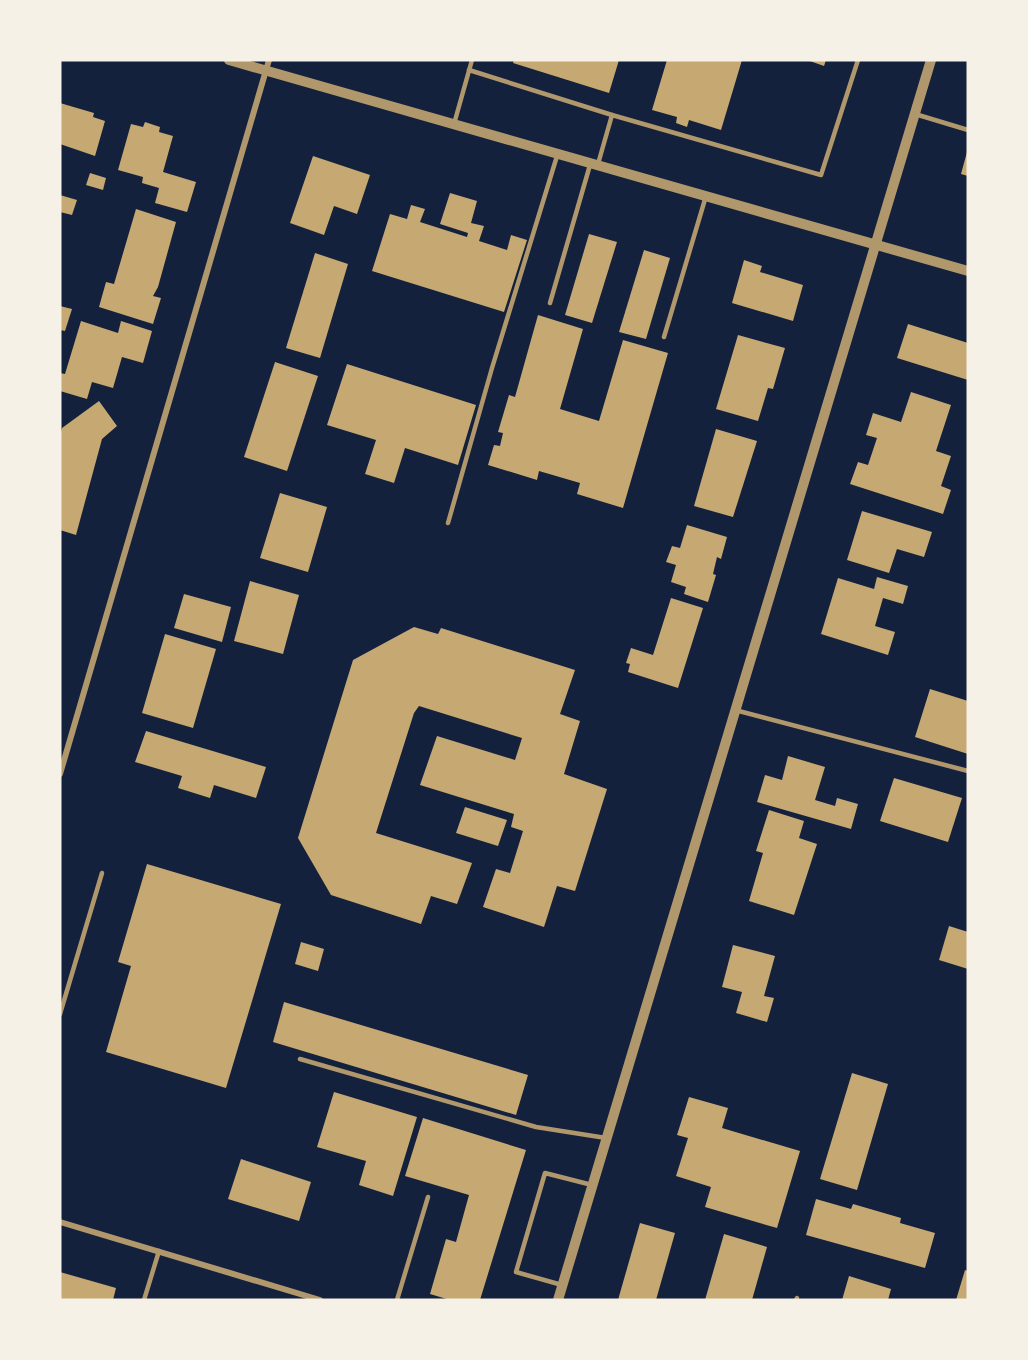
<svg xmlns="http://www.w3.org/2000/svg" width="1028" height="1360" viewBox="0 0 1028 1360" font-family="Barlow,sans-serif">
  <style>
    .building { fill: #c6a872 }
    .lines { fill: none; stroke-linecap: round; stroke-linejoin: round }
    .service { stroke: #b1986c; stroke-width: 4.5 }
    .minor { stroke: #b1986c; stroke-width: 6 }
    .tertiary { stroke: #b1986c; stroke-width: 10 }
  </style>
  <rect width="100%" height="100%" fill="#14213d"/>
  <!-- building -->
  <g class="building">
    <path d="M514 60H619L609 93 513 63Z"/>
    <path d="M667 60H742L721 130 689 120 687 127 676 123 677 117 652 110Z"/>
    <path d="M807 60H826L824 66Z"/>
    <path d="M60 103 94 113 93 117 105 121 95 156 60 144Z"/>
    <path d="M145 122 160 127 159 132 173 136 163 172 196 182 187 212 155 203 159 188 142 183 143 177 118 170 131 124 143 127Z"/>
    <path d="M967 152H968V176L961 174Z"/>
    <path d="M313 156 370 175 357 214 334 206 324 235 290 223Z"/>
    <path d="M90 173 106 178 103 190 86 185Z"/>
    <path d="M450 193 477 201 471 223 484 226 479 241 507 250 511 235 527 240 504 312 372 271 390 214 407 219 411 205 425 209 420 222 467 237 468 233 440 224Z"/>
    <path d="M60 195 77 200 72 215 60 212Z"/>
    <path d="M136 209 176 222 158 287 153 296 161 298 153 324 99 307 106 282 114 284Z"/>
    <path d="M589 234 617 242 592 323 565 315Z"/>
    <path d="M644 250 670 258 646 339 619 332Z"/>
    <path d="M315 253 348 264 320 358 286 348Z"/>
    <path d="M744 260 762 266 760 272 803 285 793 321 732 303Z"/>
    <path d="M60 306 72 309 65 331 60 330Z"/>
    <path d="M538 315 583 329 560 409 599 421 623 340 668 353 623 508 577 494 580 483 539 471 537 480 488 465 494 445 500 446 503 433 498 432 509 395 515 397Z"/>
    <path d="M81 321 118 333 121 321 152 331 143 363 122 357 113 388 92 382 87 399 60 391V373L65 374Z"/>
    <path d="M908 324 968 343V380L897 358Z"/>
    <path d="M738 335 785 348 773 389 768 388 758 421 716 409Z"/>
    <path d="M275 362 318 376 287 471 244 457Z"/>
    <path d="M347 364 476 405 458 465 405 448 394 483 365 474 376 440 327 425Z"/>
    <path d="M911 392 951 405 936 451 951 456 941 486 951 490 943 514 850 484 858 462 868 465 877 438 866 435 873 413 901 422Z"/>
    <path d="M99 401 117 426 102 439 76 535 60 530V435L62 428Z"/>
    <path d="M716 429 757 441 733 517 694 506Z"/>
    <path d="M280 493 327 507 308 572 260 558Z"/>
    <path d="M862 511 932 532 924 557 897 549 889 573 847 560Z"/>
    <path d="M687 525 727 537 721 559 717 557 713 574 716 575 708 602 684 594 686 587 671 582 676 565 666 562 672 546 680 548Z"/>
    <path d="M877 577 908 586 903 604 883 598 875 626 895 632 888 655 821 634 838 578 874 589Z"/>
    <path d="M250 581 299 595 283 654 234 641Z"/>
    <path d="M184 594 231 607 222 642 174 628Z"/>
    <path d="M671 598 703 608 678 688 628 672 630 664 626 663 631 648 653 655Z"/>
    <path d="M414 627 438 634 441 628 575 670 560 714 580 721 564 774 607 789 575 891 557 886 544 927 483 907 496 869 510 873 523 831 511 827 514 814 420 785 437 736 515 760 522 738 419 706 414 713 376 833 472 863 457 904 431 896 421 924 331 895 298 838 353 660Z"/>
    <path d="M165 634 216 649 193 728 142 713Z"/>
    <path d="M930 689 968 701V754L915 737Z"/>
    <path d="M146 731 266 767 256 798 214 785 210 798 178 788 182 776 135 762Z"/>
    <path d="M788 756 825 767 815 800 835 806 837 798 858 804 851 829 757 802 765 775 782 780Z"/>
    <path d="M894 778 962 798 948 842 880 821Z"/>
    <path d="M465 807 507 820 498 846 456 833Z"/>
    <path d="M769 810 804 821 799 838 817 844 794 915 749 901 763 853 756 851Z"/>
    <path d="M147 864 281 904 226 1088 106 1052 131 966 118 962Z"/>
    <path d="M949 926 968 932V969L939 960Z"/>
    <path d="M301 942 324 949 318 971 295 964Z"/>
    <path d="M733 945 775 956 764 996 774 998 767 1022 736 1013 742 992 722 987Z"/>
    <path d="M284 1002 528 1075 516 1115 273 1042Z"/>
    <path d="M852 1073 888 1084 857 1190 820 1179Z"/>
    <path d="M334 1092 417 1117 393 1196 359 1185 366 1161 317 1147Z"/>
    <path d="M689 1097 728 1108 722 1128 800 1151 777 1228 705 1207 711 1187 676 1176 688 1138 677 1135Z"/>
    <path d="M423 1118 526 1150 480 1300H450L430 1294 446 1239 456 1242 469 1195 405 1176Z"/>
    <path d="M241 1159 311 1182 299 1221 228 1199Z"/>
    <path d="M816 1199 851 1209 853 1204 901 1218 900 1223 935 1233 925 1268 806 1235Z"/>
    <path d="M640 1223 675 1233 656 1300H618Z"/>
    <path d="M724 1234 767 1247 752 1300H705Z"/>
    <path d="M965 1270 968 1271V1300H956Z"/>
    <path d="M60 1272 116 1288 113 1300H60Z"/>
    <path d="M849 1276 891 1289 888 1300H842Z"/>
  </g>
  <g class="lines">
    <!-- service -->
    <g class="service">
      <path d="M469 70 612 115"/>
      <path d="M915 114 968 130"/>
      <path d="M454 124 472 60"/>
      <path d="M598 164 612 115 821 175 858 60"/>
      <path d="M550 303 590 165"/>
      <path d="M664 337 706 196"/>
      <path d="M448 523 492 368 557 156"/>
      <path d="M735 710 968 771"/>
      <path d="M60 1014 102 873"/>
      <path d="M300 1059 536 1127 606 1138"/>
      <path d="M562 1285 516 1272 545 1173 592 1185"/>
      <path d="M144 1300 159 1251"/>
      <path d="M397 1300 428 1197"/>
      <path d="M796 1300 797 1298"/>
    </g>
    <!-- minor -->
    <g class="minor">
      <path d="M60 774 269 60"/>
      <path d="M60 1222 320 1300"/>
    </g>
    <!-- tertiary -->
    <g class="tertiary">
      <path d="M229 60 968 271"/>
      <path d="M558 1300 931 60"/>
    </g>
  </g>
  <!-- border -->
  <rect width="1028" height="1360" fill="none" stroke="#f6f1e7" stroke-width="123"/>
</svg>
